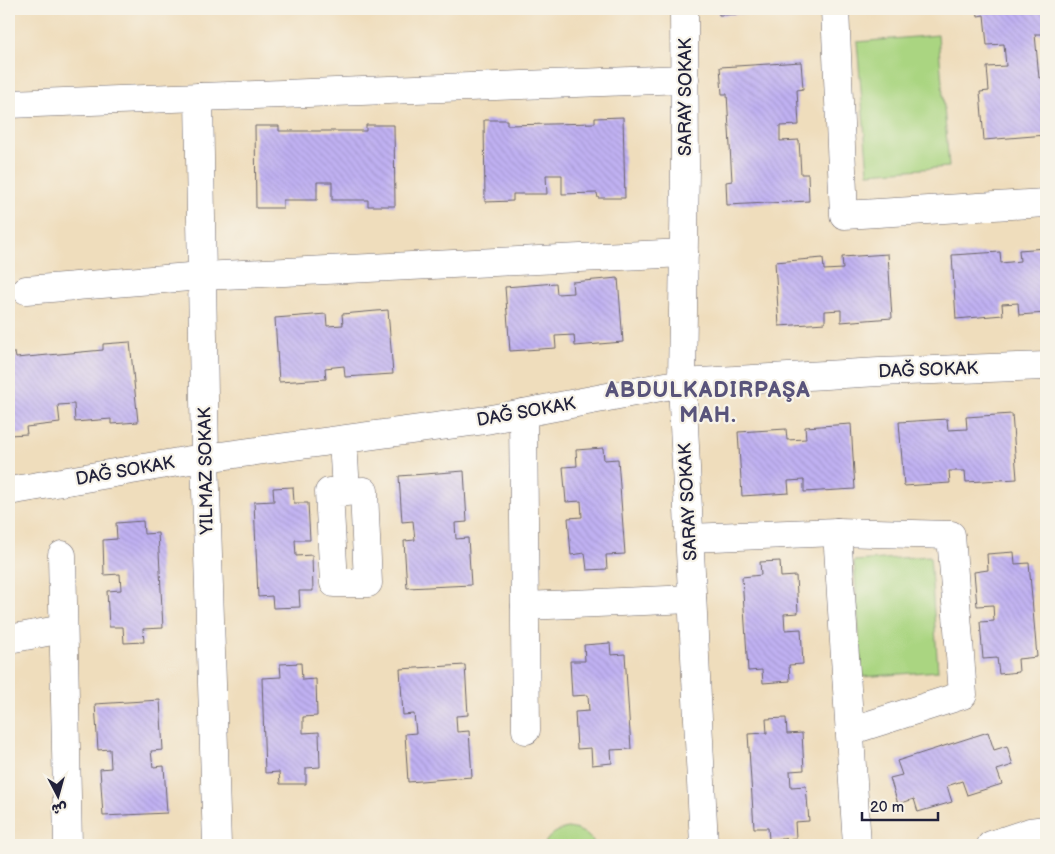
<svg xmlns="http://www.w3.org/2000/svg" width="1055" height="854" viewBox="0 0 1055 854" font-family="'Balsamiq Sans','Playpen Sans Arabic',sans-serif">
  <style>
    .park { fill: #aad581; stroke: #667c5e }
    .building { fill: url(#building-back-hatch) }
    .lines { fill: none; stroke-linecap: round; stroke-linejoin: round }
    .minor-casing { stroke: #6a6368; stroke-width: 29 }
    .minor { stroke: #fff; stroke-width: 28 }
    .labels { text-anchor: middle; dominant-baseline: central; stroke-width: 4.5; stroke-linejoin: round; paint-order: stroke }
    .street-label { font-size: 18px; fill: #22223b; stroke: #f7f3e8 }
    .district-label { font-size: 22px; font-weight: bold; letter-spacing: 1px; fill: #59547b; stroke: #f7f3e8 }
  </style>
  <defs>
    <pattern id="building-back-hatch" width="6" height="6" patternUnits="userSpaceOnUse" patternTransform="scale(1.25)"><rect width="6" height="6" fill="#c0b1f2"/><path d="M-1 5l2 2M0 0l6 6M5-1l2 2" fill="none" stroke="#a598d0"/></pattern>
  </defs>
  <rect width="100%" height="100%" fill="#f7f3e8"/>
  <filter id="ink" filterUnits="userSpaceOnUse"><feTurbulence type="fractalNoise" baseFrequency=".02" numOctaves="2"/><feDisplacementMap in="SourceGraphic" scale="10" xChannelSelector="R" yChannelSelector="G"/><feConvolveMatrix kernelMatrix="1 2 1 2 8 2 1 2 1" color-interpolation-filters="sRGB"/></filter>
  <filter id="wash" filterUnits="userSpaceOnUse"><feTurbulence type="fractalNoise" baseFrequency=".0096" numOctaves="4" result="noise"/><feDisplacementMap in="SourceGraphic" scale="20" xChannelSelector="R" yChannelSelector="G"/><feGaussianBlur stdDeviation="1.12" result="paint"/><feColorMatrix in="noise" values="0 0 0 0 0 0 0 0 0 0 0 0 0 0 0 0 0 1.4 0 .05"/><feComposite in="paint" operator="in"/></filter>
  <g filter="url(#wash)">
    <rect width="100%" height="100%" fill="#efddbc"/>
    <!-- park -->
    <g class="park">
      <path d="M938 35 949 167 868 173 857 42Z"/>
      <path d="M930 556 938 671 862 677 854 561Z"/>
      <path d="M567 828C580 829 588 834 596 845H544C549 835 556 831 567 828Z"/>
    </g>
    <g id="blocks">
      <!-- building -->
      <g class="building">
        <path d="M718 9H801V11L719 15Z"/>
        <path d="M977 9H1046V18H1045L1046 34H1035L1039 78 1046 77V135L984 140 980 92 989 91 987 67 1006 66 1004 44 987 45 984 15 978 16Z"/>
        <path d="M801 62 803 89 797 90 799 125 780 126V141L799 140 801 174H808L809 201 727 205 726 182 732 181 727 94H722L720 67Z"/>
        <path d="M623 117 625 198H598L597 193 562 194V175H546L547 194H513V201L485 202 484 120H507V125L595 123V118Z"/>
        <path d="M366 125H394L395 206H368V200H332V182H317V200H283V208H256L255 126H279V131H366Z"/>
        <path d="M1046 248V313L1019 315 1018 303 1002 304 1003 315 956 319 952 255 1000 252 1001 263 1020 261 1019 250Z"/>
        <path d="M888 254 892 318 841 322V310L825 311V323L779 326 775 262 823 258 824 270 843 269 842 257Z"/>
        <path d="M618 278 623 342 575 346 574 335 555 336 556 348 510 351 505 287 556 283 557 294 573 293 572 282Z"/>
        <path d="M388 310 393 374 345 377 344 366 325 368 326 379 279 382 275 318 326 314 327 326 343 325 342 314Z"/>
        <path d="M130 342 138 422 111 424V419L75 422 74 404 58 405 60 423 26 427 27 434 9 435V353H15L16 358 103 350V344Z"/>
        <path d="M1012 414 1017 479 966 482 965 471H949L950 483 904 486 899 422 947 419 948 430 967 429 966 417Z"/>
        <path d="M851 424 855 489 804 492V480L788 481 789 493 742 496 738 432 786 429 787 440 806 439 805 427Z"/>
        <path d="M603 448 604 460 618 459 625 554 606 555 607 569 587 570 585 553 571 555 568 518 582 517 581 501 566 502 563 467 577 466 576 450Z"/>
        <path d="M464 471 467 522 455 523 456 539 468 538 471 585 407 588 404 541 415 540 413 521 402 522 399 476Z"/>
        <path d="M293 487 294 503H308L310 540H295L296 556 312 555 313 591H299L300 607 273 608 272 596 258 597 254 502 274 501 273 488Z"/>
        <path d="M143 521 144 534 158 533 163 628 143 629 144 642 124 643 123 627H109L107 591 121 590 120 574 104 575 103 540 117 539 116 523Z"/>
        <path d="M1014 552 1015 564 1029 563 1037 657 1018 659 1019 672 999 674 997 658 983 659 980 622 994 621 993 605 977 606 974 572 988 570 987 554Z"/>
        <path d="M780 561 781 577 796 576 798 613 784 614 785 630 801 629 803 664 789 665 790 681 763 683 762 670 748 671 742 577 761 575 760 562Z"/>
        <path d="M610 643 611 655 625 654 631 749 611 750 612 763 592 765 591 748 577 749 575 712 589 711 588 695 572 696 570 661H585L584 645Z"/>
        <path d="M301 663 302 680 316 679 317 716 303 717V733L319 732 320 767 306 768V784H280L279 772 265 773 262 678 281 677 280 664Z"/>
        <path d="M465 665 468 715 456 716 457 732 469 731 472 777 408 782 405 734 416 733 414 714 403 715 400 669Z"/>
        <path d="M160 700 163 750 151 751 153 767 164 766 167 813 103 816 100 769 111 768 110 749 98 750 95 704Z"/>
        <path d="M786 718 787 734 802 733 804 770 790 771 791 787 806 786 809 821 795 822 796 838 769 840 768 828H754L748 734 767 733 766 719Z"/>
        <path d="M988 732 994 750 1007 746 1013 765 997 770 1002 784 967 795 962 781 947 786 952 802 918 812 914 799 898 804 890 778 902 775 897 761Z"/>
        <path d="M9 768 14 796 9 797Z"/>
        <path d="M435 841 436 845H402V844Z"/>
      </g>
    </g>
  </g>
  <g filter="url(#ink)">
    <use href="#blocks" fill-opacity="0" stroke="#6a6368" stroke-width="1"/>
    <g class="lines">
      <defs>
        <g id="minor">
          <path d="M684 9 685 167 682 383 704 845"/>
          <path d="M835 9 844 215 1046 203"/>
          <path d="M199 97 205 458 217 845"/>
          <path d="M9 104 685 79"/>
          <path d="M26 290 202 276 684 253"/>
          <path d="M523 413 526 730"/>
          <path d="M343 440 346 492"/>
          <path d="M9 491 190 460 486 420 682 383 879 372 1046 366"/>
          <path d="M364 491 368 583H334L329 492Z"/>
          <path d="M837 532 857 845"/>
          <path d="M689 538 837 532 951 535 963 695 850 731"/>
          <path d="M62 555 68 845"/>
          <path d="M525 606 692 599"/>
          <path d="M9 639 63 629"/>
          <path d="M991 845 1030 832 1046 830"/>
        </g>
      </defs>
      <!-- minor casing -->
      <use href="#minor" class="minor-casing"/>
      <!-- minor -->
      <use href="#minor" class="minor"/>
    </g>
  </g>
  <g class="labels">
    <!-- street labels -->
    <g class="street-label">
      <text transform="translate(685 97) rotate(-90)">SARAY SOKAK</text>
      <text transform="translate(928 370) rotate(-2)">DAĞ SOKAK</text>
      <text transform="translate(526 412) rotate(-10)">DAĞ SOKAK</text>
      <text transform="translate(125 471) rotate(-10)">DAĞ SOKAK</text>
      <text transform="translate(206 471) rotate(-91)">YILMAZ SOKAK</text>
      <text transform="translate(688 502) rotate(-93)">SARAY SOKAK</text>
    </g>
    <!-- district labels -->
    <g class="district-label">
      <text x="708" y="390">ABDULKADIRPAŞA<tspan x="708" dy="25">MAH.</tspan></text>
    </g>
  </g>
  <!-- margin -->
  <rect width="1055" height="854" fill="none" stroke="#f7f3e8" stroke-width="30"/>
  <!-- north arrow -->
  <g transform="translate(58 796) rotate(174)" stroke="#f7f3e8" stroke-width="4" paint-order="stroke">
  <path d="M0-4L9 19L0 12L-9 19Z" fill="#22223b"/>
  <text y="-8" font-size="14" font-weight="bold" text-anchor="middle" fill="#22223b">ش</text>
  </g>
  <!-- scale -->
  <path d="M862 812v8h76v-8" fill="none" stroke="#22223b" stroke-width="2.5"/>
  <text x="870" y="812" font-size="15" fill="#22223b" stroke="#f7f3e8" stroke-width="4" paint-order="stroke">20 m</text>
</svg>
